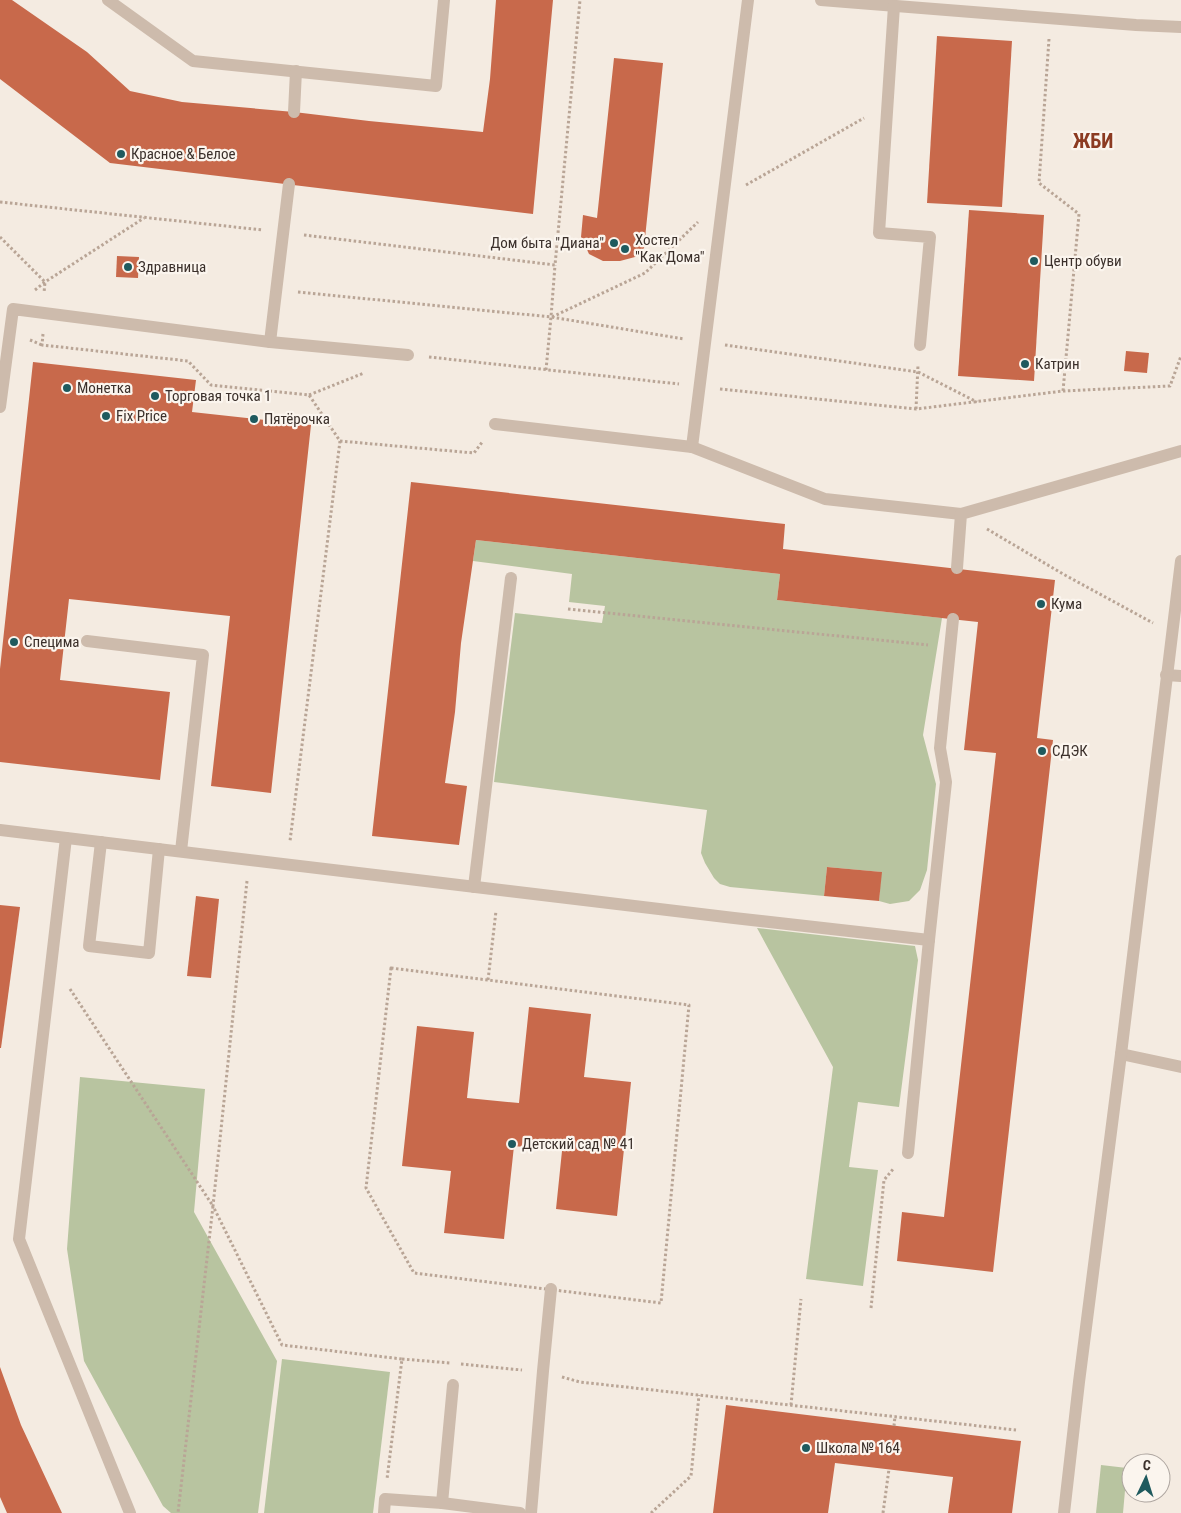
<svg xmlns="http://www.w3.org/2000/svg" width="1181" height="1513" viewBox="0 0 1181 1513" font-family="'Roboto Condensed',sans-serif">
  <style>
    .green { fill: #b8c4a0 }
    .building { fill: #c8694b }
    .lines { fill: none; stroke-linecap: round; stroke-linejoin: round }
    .path { stroke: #b9a596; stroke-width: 3; stroke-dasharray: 2.5 2.5; stroke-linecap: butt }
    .lane { stroke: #cdbbac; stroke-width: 12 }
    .poi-dot { fill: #1f5a5e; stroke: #fbf5ee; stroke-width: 2 }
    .labels { text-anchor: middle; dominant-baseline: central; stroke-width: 4.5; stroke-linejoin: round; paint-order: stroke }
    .poi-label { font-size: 15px; fill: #3b302b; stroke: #fbf5ee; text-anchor: start }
    .district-label { font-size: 20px; font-weight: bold; fill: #8c3b22; stroke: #fbf5ee }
  </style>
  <rect width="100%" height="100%" fill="#f4ebe1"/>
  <!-- green -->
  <g class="green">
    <path d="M476 540 780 574 777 600 942 618 923 735 936 784 927 870 920 890 909 901 890 904 879 901 881 872 827 867 824 896 730 887 720 884 714 878 705 863 701 853 707 810 494 782 515 613 602 623 605 606 569 602 572 574 473 561Z"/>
    <path d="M757 928 915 946 918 960 899 1107 858 1102 849 1167 878 1170 863 1286 806 1279 833 1067Z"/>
    <path d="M80 1077 205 1089 194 1212 277 1361 258 1513H171L163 1506 84 1361 67 1249Z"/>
    <path d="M282 1359 390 1372 373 1513H264Z"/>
    <path d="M1101 1465 1127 1468 1123 1513H1096Z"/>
  </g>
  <!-- building -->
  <g class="building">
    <path d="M0 0H12L87 52 130 91 182 102 294 112 369 121 483 132 490 79 496 0H553L533 214 110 163 0 79Z"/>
    <path d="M937 36 1012 41 1002 207 927 203Z"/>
    <path d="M614 58 663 63 644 248 635 257 620 261H603L589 254 581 237 583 215 597 218Z"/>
    <path d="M969 210 1044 215 1034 381 958 376Z"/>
    <path d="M117 256 139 257 138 278 116 277Z"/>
    <path d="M1126 351 1149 353 1147 373 1124 371Z"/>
    <path d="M33 362 196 380 192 412 311 425 271 793 211 786 230 616 69 599 60 680 170 692 160 780 0 762V669Z"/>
    <path d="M411 482 785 524 783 549 1055 580 1037 738 1053 740 993 1272 897 1261 902 1212 944 1217 996 753 964 750 978 622 777 600 780 574 476 540 461 643 455 712 445 783 467 786 459 845 372 836Z"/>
    <path d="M827 867 882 872 879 901 824 896Z"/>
    <path d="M196 896 219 899 211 978 187 976Z"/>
    <path d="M0 905 20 907 1 1048H0Z"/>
    <path d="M529 1007 591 1014 584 1077 631 1082 617 1216 556 1209 562 1151 514 1146 504 1239 444 1233 451 1171 402 1166 417 1026 474 1032 467 1098 519 1103Z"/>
    <path d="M0 1367 21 1425 62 1513H7L0 1497Z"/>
    <path d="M726 1405 1021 1441 1012 1513H948L953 1477 835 1463 828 1513H713Z"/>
  </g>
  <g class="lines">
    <!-- path -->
    <g class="path">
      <path d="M1049 39 1039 183 1079 214 1063 391"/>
      <path d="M746 185 864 118"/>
      <path d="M0 202 263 230"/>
      <path d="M304 235 555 265 580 0"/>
      <path d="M0 237 45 282 44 293"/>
      <path d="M35 290 45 282 144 218"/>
      <path d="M298 292 551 317 684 339"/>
      <path d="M552 317 645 273 698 222"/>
      <path d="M43 334 42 345 188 361 211 385 309 395 340 441 290 841"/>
      <path d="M30 340 42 345"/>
      <path d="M725 345 918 372 977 402"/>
      <path d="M429 357 679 384"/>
      <path d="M546 370 551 317 555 265"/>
      <path d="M720 389 916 409 1063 391 1170 386 1181 356"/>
      <path d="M309 395 364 373"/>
      <path d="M916 409 918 365"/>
      <path d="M340 441 474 453 483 441"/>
      <path d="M987 529 1063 574 1153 623"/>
      <path d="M568 609 928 645"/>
      <path d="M247 881 213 1206 282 1345 402 1359 387 1479"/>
      <path d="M391 968 689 1005 661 1303 414 1273 366 1188Z"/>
      <path d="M488 980 496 911"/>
      <path d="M70 989 213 1206 178 1513"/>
      <path d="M871 1308 884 1180 894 1168"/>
      <path d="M402 1359 450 1363"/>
      <path d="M461 1364 522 1370"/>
      <path d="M562 1377 580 1382 1016 1430"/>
      <path d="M791 1405 801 1299"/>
      <path d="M894 1426 895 1416"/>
      <path d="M651 1513 691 1476 699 1395"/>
      <path d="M883 1513 889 1469"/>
    </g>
    <!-- lane -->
    <g class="lane">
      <path d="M108 0 193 61 436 86 444 0"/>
      <path d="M821 0 1136 25 1181 27"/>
      <path d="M894 6 879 233 930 237 920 345"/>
      <path d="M294 112 296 71"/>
      <path d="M270 342 289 184"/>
      <path d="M0 407 13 309 270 342 408 355"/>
      <path d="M495 424 692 447 825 499 961 514"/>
      <path d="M692 447 748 0"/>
      <path d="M957 568 961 514 1181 451"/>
      <path d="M87 641 203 655 181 851"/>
      <path d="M1166 675 1181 676"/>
      <path d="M0 830 734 918 929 940"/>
      <path d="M66 838 19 1239 130 1513"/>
      <path d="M101 842 89 946 149 953 159 849"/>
      <path d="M474 887 511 578"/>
      <path d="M1121 1054 1181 1067"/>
      <path d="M908 1153 929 940 946 782 940 748 953 619"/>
      <path d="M442 1503 453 1385"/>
      <path d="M384 1513 385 1499 442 1503 520 1513"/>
      <path d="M531 1513 543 1371 551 1289"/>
      <path d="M1064 1513 1079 1382 1121 1054 1181 561"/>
    </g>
  </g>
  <!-- markers -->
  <g class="poi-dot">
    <circle cx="121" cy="154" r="5"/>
    <circle cx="614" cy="243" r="5"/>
    <circle cx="625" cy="249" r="5"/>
    <circle cx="1034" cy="261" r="5"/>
    <circle cx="128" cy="267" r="5"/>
    <circle cx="1025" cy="364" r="5"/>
    <circle cx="67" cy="388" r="5"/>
    <circle cx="155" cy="396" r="5"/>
    <circle cx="106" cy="416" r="5"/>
    <circle cx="254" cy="419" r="5"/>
    <circle cx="1041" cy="604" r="5"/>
    <circle cx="14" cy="642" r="5"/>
    <circle cx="1042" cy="751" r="5"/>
    <circle cx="512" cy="1144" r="5"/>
    <circle cx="806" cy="1448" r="5"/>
  </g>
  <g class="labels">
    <!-- poi labels -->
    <g class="poi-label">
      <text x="131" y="154">Красное &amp; Белое</text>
      <text x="635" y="240">Хостел<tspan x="635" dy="17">"Как Дома"</tspan></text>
      <text x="604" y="243" text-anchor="end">Дом быта "Диана"</text>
      <text x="1044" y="261">Центр обуви</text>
      <text x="138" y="267">Здравница</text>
      <text x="1035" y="364">Катрин</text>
      <text x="77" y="388">Монетка</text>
      <text x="165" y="396">Торговая точка 1</text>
      <text x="116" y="416">Fix Price</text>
      <text x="264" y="419">Пятёрочка</text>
      <text x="1051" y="604">Кума</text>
      <text x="24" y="642">Специма</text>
      <text x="1052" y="751">СДЭК</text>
      <text x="522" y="1144">Детский сад № 41</text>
      <text x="816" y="1448">Школа № 164</text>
    </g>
    <!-- district labels -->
    <g class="district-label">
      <text x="1093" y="141">ЖБИ</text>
    </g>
  </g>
  <!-- north arrow -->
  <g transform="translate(1146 1478) rotate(4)"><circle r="24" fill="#fbf5ee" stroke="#aea6a0"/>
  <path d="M0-4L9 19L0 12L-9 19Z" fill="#1f5a5e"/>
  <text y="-8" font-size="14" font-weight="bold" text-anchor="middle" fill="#3b302b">С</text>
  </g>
</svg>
